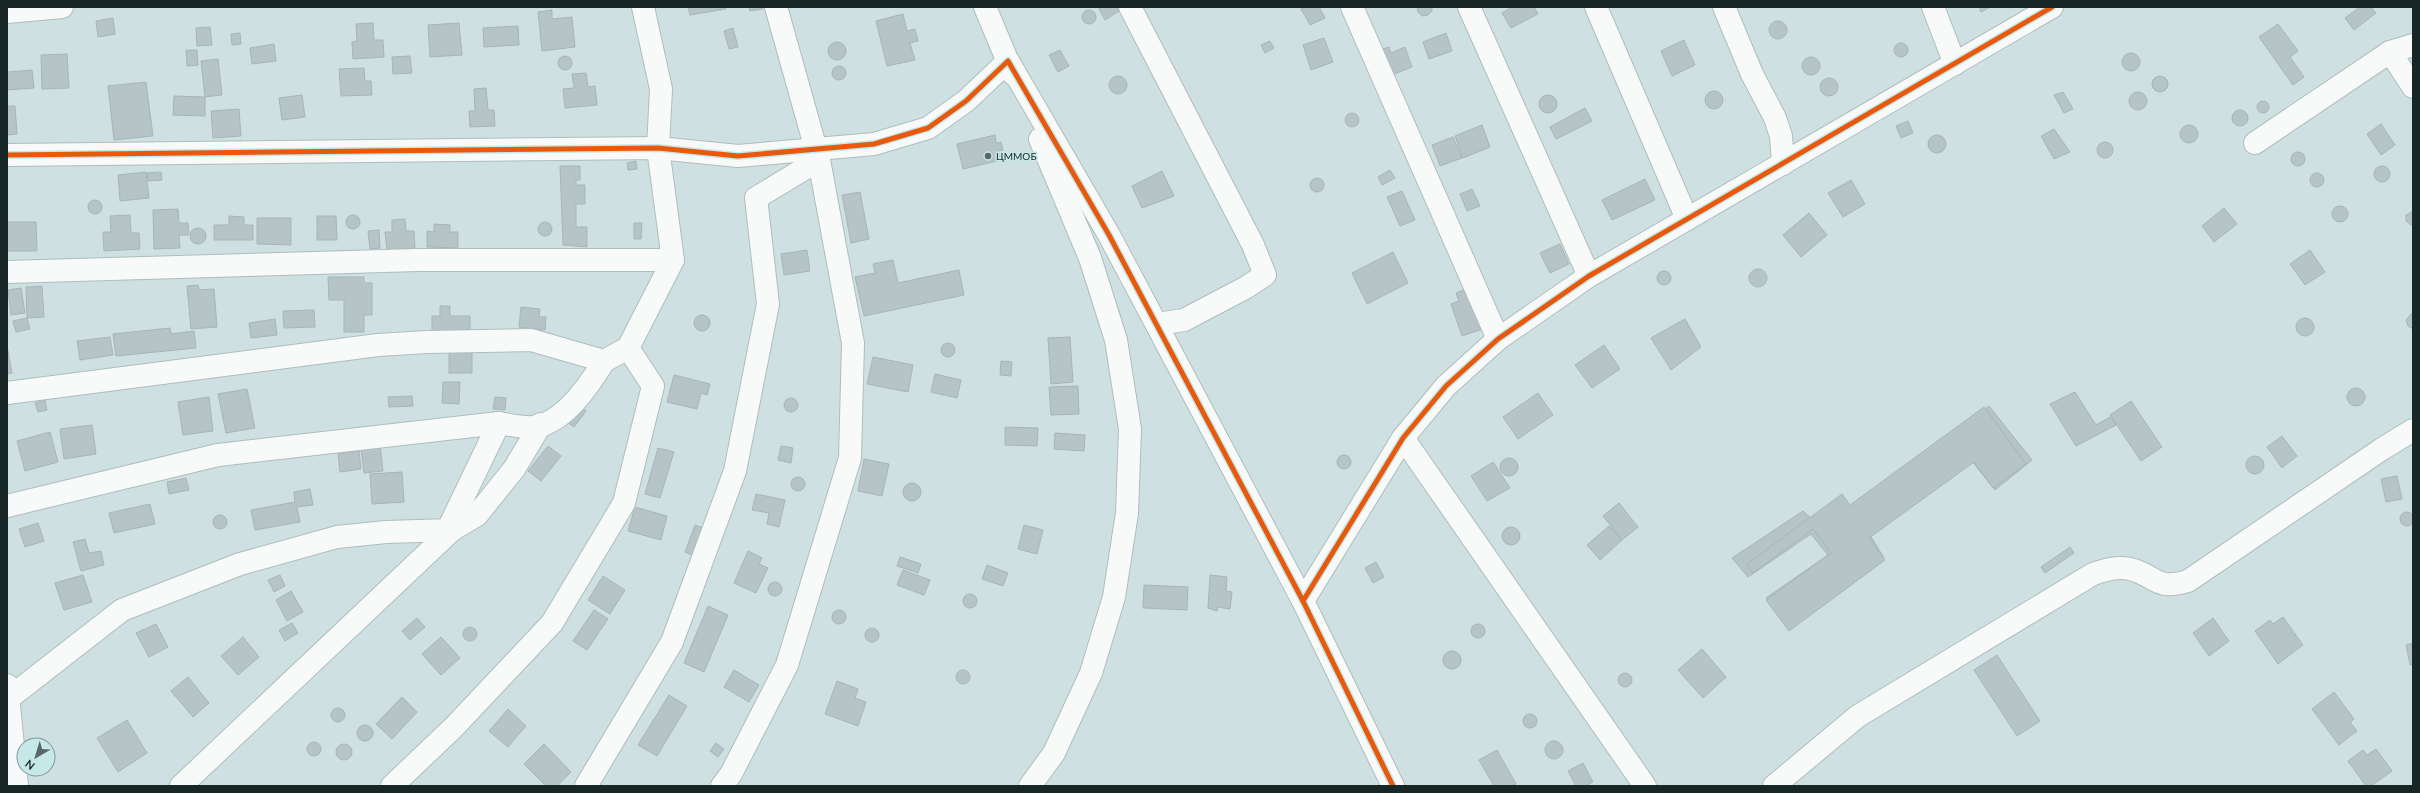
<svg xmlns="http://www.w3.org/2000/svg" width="2420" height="793" viewBox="0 0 2420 793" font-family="Lato,sans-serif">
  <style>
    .building { fill: #b6c4c7; stroke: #a8b5b8 }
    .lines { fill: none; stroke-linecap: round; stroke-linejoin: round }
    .minor-casing { stroke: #aebdbd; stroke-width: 24 }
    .minor { stroke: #f8fafa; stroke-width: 22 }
    .cycleway-casing { stroke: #c6e8e9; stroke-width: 8 }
    .cycleway { stroke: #e8590c; stroke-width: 5 }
    .poi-dot { fill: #586767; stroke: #c6e8e9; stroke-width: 1.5 }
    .labels { text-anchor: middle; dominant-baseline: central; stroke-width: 3; stroke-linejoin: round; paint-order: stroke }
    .poi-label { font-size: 10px; fill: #182626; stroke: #c6e8e9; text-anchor: start }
  </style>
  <rect width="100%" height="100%" fill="#cee0e1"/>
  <!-- building -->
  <g class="building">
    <path d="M688 7H726V9L690 15Z"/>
    <path d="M749 7H762L763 9 750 11Z"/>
    <path d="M1098 7H1117L1119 11 1105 20Z"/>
    <path d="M1305 7H1319L1325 18 1310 25 1301 9Z"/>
    <path d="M1417 7H1432V11L1428 15 1422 16 1418 12Z"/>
    <path d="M1534 7 1538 14 1511 28 1502 13 1512 7Z"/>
    <path d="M1979 7H1990L1981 12Z"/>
    <path d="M2360 7H2371L2376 13 2354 30 2345 18Z"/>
    <circle cx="1089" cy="17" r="7"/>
    <path d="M552 10V19L572 17 575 47 542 51 538 12Z"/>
    <path d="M903 14 907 31 915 29 918 41 910 43 915 60 887 66 876 21Z"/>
    <path d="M113 18 115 34 98 37 96 21Z"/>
    <circle cx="1778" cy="30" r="9"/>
    <path d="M373 23 374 40H383L384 57 353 59 352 42 357 41 356 24Z"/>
    <path d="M459 23 462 55 430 57 428 25Z"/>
    <path d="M2278 24 2298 51 2290 57 2304 77 2293 85 2259 37Z"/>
    <path d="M518 26 519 45 484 47 483 28Z"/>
    <path d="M210 27 212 45 197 46 196 28Z"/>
    <path d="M733 28 738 47 729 49 724 31Z"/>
    <path d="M240 33 241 44 232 45 231 34Z"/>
    <path d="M1446 33 1452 51 1429 59 1423 42Z"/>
    <path d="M1324 38 1333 62 1311 70 1303 45Z"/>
    <path d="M1684 40 1695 65 1672 76 1661 51Z"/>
    <path d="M1270 41 1274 48 1265 53 1261 45Z"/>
    <circle cx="837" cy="51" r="9"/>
    <circle cx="1901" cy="50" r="7"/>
    <path d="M274 44 276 61 252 64 250 48Z"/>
    <path d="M1389 47 1391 53 1405 47 1412 67 1389 76 1380 50Z"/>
    <path d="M186 50H197L198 65 187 66Z"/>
    <path d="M1060 50 1069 66 1058 72 1049 55Z"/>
    <circle cx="2131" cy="62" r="9"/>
    <path d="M67 54 69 88 42 89 41 55Z"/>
    <circle cx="565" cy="63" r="7"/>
    <path d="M410 56 412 73 393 74 392 57Z"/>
    <circle cx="1811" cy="66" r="9"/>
    <path d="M218 59 222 95 205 97 201 61Z"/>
    <circle cx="839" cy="73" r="7"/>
    <path d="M364 68 365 81H371L372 95 341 96 339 69Z"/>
    <path d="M32 70 34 88 7 90V72Z"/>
    <path d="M586 73 588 87 595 86 597 105 565 108 563 89 574 88 572 74Z"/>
    <circle cx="1118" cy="85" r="9"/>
    <circle cx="2160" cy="84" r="8"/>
    <circle cx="1829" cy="87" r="9"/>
    <path d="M146 82 153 136 114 140 108 86Z"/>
    <path d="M486 88 488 110H494L495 126 470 127 469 111H475L474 89Z"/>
    <circle cx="1714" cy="100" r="9"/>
    <path d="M2063 92 2073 109 2064 113 2054 95Z"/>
    <circle cx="2138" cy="101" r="9"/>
    <path d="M302 95 305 117 282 120 279 98Z"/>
    <circle cx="1548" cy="104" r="9"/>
    <path d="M174 96 205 97V116L173 115Z"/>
    <circle cx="2263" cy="107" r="6"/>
    <path d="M7 106H15L17 134 7 135Z"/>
    <path d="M1585 108 1592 121 1556 139 1550 127Z"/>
    <path d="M239 109 241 136 213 138 211 111Z"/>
    <circle cx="2240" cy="118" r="8"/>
    <circle cx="1352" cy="120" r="7"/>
    <path d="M1908 121 1913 133 1901 138 1896 126Z"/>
    <path d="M2381 124 2395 145 2381 155 2367 134Z"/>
    <circle cx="2189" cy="134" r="9"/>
    <path d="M1482 125 1490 147 1463 158 1455 136Z"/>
    <path d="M2054 129 2070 152 2054 159 2041 136Z"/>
    <path d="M995 135 996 143 1001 142 1003 150 998 151 1001 160 963 169 957 144Z"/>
    <circle cx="1937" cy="144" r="9"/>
    <path d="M1453 137 1462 158 1440 166 1432 145Z"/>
    <circle cx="2105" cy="150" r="8"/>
    <circle cx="2298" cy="159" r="7"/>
    <path d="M636 161 637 169 628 170 627 163Z"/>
    <circle cx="2382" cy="174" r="8"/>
    <path d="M560 166H580V180H576V185H585V204H576V227H587V247L563 245Z"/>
    <path d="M1390 170 1395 178 1382 185 1378 177Z"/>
    <path d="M1162 171 1174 196 1142 208 1132 186Z"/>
    <path d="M146 172 149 198 120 201 118 175Z"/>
    <path d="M161 172 162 180 148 181 147 173Z"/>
    <circle cx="2317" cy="180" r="7"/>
    <circle cx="1317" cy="185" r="7"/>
    <path d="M1645 179 1655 200 1612 220 1602 200Z"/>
    <path d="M1851 180 1865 204 1843 217 1828 193Z"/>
    <path d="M1472 189 1480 206 1467 211 1460 194Z"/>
    <path d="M1402 191 1415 220 1400 226 1387 197Z"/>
    <path d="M860 192 869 239 851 243 842 195Z"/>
    <circle cx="95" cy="207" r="7"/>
    <circle cx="2340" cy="214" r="8"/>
    <path d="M2224 208 2237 224 2214 242 2202 226Z"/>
    <path d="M178 209 179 223H188L189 235H179L180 248 154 249 153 210Z"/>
    <path d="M2413 211V225H2411L2406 221V215Z"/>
    <path d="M1809 213 1827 235 1801 257 1783 235Z"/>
    <circle cx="353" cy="222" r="7"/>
    <path d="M130 215 131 233H139L140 249 104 251 103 232H111L110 216Z"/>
    <path d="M229 216 244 217V225H253V240H214V225H229Z"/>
    <path d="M317 216H336L337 240H317Z"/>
    <path d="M257 218H291V245L257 244Z"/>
    <path d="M405 219 406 231H414L415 248 387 250 385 232H392V220Z"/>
    <circle cx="545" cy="229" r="7"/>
    <path d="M7 222H36L37 251H7Z"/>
    <path d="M634 223H642L641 239H634Z"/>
    <path d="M434 224 450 225V232H458V248L427 247V231L434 232Z"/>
    <circle cx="198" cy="236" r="8"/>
    <path d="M379 230 380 248 370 249 368 231Z"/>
    <path d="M1560 244 1569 264 1550 273 1540 253Z"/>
    <path d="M807 250 810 271 784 275 781 254Z"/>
    <path d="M2310 250 2325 272 2305 285 2290 264Z"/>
    <path d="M1393 252 1408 283 1367 304 1352 273Z"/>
    <path d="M893 260 898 283 959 270 964 295 864 316 855 277 875 273 873 264Z"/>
    <circle cx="1758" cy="278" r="9"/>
    <circle cx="1664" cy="278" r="7"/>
    <path d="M328 277H364V283H372V315H364V332H344V300H329Z"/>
    <path d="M198 285 199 290 214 289 217 327 191 329 187 286Z"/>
    <path d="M42 286 44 317 27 318 26 287Z"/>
    <path d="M21 288 25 313 11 315 8 290Z"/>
    <path d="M1468 288 1483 329 1462 336 1451 304 1459 301 1456 293Z"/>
    <path d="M440 306H450V316H470V331H432V316H440Z"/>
    <path d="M521 307 540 309 539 317H546L545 330 519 327Z"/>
    <path d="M314 310 315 327 284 328 283 311Z"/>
    <path d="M2412 313H2413V329L2408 326 2406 320Z"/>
    <circle cx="702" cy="323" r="8"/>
    <path d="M27 318 30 329 16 332 13 321Z"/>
    <circle cx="2305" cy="327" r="9"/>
    <path d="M275 319 277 335 251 338 249 323Z"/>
    <path d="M1685 319 1701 347 1671 370 1651 338Z"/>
    <path d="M170 328 171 334 194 331 196 348 116 356 113 334Z"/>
    <path d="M110 337 113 355 80 360 77 341Z"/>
    <path d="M1070 337 1073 382 1051 384 1048 338Z"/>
    <circle cx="948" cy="350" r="7"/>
    <path d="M1604 345 1620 369 1592 388 1575 365Z"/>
    <path d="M7 346 12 373 7 374Z"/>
    <rect x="449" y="349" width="23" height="24"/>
    <path d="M873 357 913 365 908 392 867 384Z"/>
    <path d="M1001 361 1012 362 1011 376 1000 375Z"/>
    <path d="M935 374 961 380 957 398 931 392Z"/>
    <path d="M674 375 710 384 707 395 701 393 697 409 667 402Z"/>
    <path d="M443 382H460L459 404 442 403Z"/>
    <path d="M1078 386 1079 414 1051 415 1049 387Z"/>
    <circle cx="2356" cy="397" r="9"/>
    <path d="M247 389 255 428 226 433 218 394Z"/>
    <path d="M2075 392 2096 425 2110 417 2116 425 2076 446 2050 404Z"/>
    <path d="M1538 393 1553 415 1518 439 1503 417Z"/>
    <path d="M412 396 413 406 389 407 388 397Z"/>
    <path d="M209 397 213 431 183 435 178 402Z"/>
    <path d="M495 397 506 398 505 410 493 409Z"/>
    <circle cx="791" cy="405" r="7"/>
    <path d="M45 400 47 410 38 412 35 403Z"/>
    <path d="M2131 401 2162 447 2141 461 2110 415Z"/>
    <path d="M578 405 586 411 574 427 566 421Z"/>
    <path d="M1989 406 2032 460 1995 490 1971 460 1870 535 1884 558 1786 624 1766 598 1828 555 1811 534 1748 577 1732 558 1803 511 1812 519 1840 499 1849 507Z"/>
    <path d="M1984 407 2026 464 1993 488 1974 462 1869 538 1885 560 1789 631 1766 600 1831 553 1813 529 1753 573 1747 564 1842 494 1850 505Z"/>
    <path d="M92 425 96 454 64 459 60 429Z"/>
    <path d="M1005 427 1038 428 1037 446 1005 445Z"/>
    <path d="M50 432 58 462 25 471 17 441Z"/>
    <path d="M1055 433 1085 435 1084 451 1054 449Z"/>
    <path d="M2282 436 2297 456 2282 468 2267 447Z"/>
    <path d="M380 446 383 471 364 473 361 448Z"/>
    <path d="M548 446 561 456 541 481 528 471Z"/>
    <path d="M781 446 793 448 791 463 778 460Z"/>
    <path d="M658 448 674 452 660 498 645 494Z"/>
    <path d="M359 451 361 469 340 472 338 454Z"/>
    <circle cx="1344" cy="462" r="7"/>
    <circle cx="2255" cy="465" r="9"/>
    <circle cx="1509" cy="467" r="9"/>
    <path d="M864 459 889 464 882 496 858 491Z"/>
    <path d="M1493 462 1510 488 1487 501 1471 476Z"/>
    <path d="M402 472 404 502 372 504 370 474Z"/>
    <path d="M2397 476 2402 499 2386 502 2381 479Z"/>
    <circle cx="798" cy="484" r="7"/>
    <path d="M186 478 189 490 169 494 167 482Z"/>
    <circle cx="912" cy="492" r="9"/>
    <path d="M310 489 313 505 297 507 300 522 255 530 251 510 295 502 294 492Z"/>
    <path d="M756 494 785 500 779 527 767 524 769 513 752 510Z"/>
    <path d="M1619 503 1638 527 1622 540 1603 516Z"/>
    <path d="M150 504 155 524 114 533 109 513Z"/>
    <path d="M635 507 667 516 661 540 628 531Z"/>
    <circle cx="2407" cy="519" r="7"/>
    <circle cx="220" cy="522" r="7"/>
    <path d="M38 523 44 541 25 547 19 529Z"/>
    <path d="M695 525 706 529 695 556 685 552Z"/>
    <path d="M1024 525 1043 530 1037 554 1018 549Z"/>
    <path d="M1609 526 1622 540 1600 560 1587 545Z"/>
    <circle cx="1511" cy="536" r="9"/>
    <path d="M85 539 89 553 101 551 104 565 81 571 73 542Z"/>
    <path d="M2070 547 2074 553 2045 573 2041 567Z"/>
    <path d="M748 551 762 558 759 564 768 568 756 593 734 583Z"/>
    <path d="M900 557 921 564 918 573 897 566Z"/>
    <path d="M1376 562 1384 577 1373 583 1365 568Z"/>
    <path d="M987 565 1008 573 1003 586 982 579Z"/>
    <path d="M903 570 930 580 924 595 897 585Z"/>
    <path d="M83 575 92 602 64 610 55 583Z"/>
    <path d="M280 575 285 586 274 592 268 580Z"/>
    <path d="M1210 575 1227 577 1226 591 1232 592 1230 609 1218 607 1217 611 1208 608Z"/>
    <path d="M603 576 625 590 610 614 588 600Z"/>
    <circle cx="775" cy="589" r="7"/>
    <path d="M1144 585 1188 587 1187 610 1143 608Z"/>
    <path d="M291 591 303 612 287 621 276 600Z"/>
    <circle cx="970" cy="601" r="7"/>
    <path d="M708 606 728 615 704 672 684 663Z"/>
    <circle cx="839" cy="617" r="7"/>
    <path d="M594 610 608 619 587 650 573 641Z"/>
    <path d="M2283 617 2303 645 2278 664 2255 631 2270 620 2273 624Z"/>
    <path d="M417 618 425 627 410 640 402 631Z"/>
    <path d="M2213 618 2229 641 2209 656 2193 633Z"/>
    <path d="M292 623 298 633 285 641 279 630Z"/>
    <path d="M156 624 168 647 149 657 136 633Z"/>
    <circle cx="1478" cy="631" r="7"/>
    <circle cx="470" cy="634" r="7"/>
    <circle cx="872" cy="635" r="7"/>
    <path d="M243 637 259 657 238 675 221 656Z"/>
    <path d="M441 637 460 658 441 675 422 654Z"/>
    <path d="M2413 643V664L2410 665 2406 645Z"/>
    <path d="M1702 649 1726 677 1703 698 1678 670Z"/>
    <circle cx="1452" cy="660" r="9"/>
    <path d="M1997 655 2040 721 2017 736 1974 670Z"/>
    <circle cx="963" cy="677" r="7"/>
    <path d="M734 670 759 685 749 702 724 687Z"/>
    <circle cx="1625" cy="680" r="7"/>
    <path d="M188 677 209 703 193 717 171 691Z"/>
    <path d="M837 681 858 689 855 698 866 702 858 726 825 714Z"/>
    <path d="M2334 692 2354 719 2350 722 2357 731 2339 745 2312 709Z"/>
    <path d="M669 695 687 706 657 756 638 745Z"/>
    <path d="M402 697 417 712 392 739 376 724Z"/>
    <circle cx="338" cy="715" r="7"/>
    <path d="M508 709 526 726 508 747 489 731Z"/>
    <circle cx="1530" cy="721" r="7"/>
    <path d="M127 720 147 753 118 772 97 738Z"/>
    <circle cx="365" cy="733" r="8"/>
    <circle cx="1554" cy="750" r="9"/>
    <circle cx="314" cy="749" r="7"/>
    <path d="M716 743 724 749 718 757 710 751Z"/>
    <circle cx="344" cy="752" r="8"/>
    <path d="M544 744 571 772 557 786H546L524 764Z"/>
    <path d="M2376 749 2392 771 2371 786H2366L2348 761 2363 750 2367 755Z"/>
    <path d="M1497 750 1516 784 1512 786H1494L1479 760Z"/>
    <path d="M1583 763 1593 782 1585 786H1576L1568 771Z"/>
  </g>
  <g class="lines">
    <defs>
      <g id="minor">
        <path d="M985 7 1013 74"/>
        <path d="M1130 7 1253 245 1265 275 1245 288 1184 320 1157 324"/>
        <path d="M1352 7 1498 339"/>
        <path d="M1469 7 1589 276"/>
        <path d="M1596 7 1687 219"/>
        <path d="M1724 7 1752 74 1775 118 1781 136 1783 164"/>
        <path d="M1933 7 1955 64"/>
        <path d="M7 12 62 7"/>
        <path d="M2390 52 2413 87"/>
        <path d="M2255 143 2390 52 2413 45"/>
        <path d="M7 155 658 148 738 156 874 144 928 128 966 101 1008 61 1109 235 1303 601 1393 786"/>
        <path d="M7 272 418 260H673"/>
        <path d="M7 393 378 345 427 342 531 340 604 361 628 348"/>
        <path d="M1403 438 1645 786"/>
        <path d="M7 506 218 455 499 423"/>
        <path d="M1303 601 1403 438 1446 386 1498 339 1589 276 2052 7"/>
        <path d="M7 685 17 786"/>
        <path d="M9 698 122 610 240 564 337 537 386 532 452 530 477 515 514 469 541 424"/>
        <path d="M181 786 452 530 450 525 499 423C510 425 523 428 533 427 564 424 590 384 604 361"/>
        <path d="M392 786 454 727 552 623 624 503 653 386 628 348 673 260 658 148 661 89 643 7"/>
        <path d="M586 786 672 642 735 471 768 304 756 198 819 160"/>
        <path d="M722 786 731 774 787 665 850 458 853 343 819 160 776 7"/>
        <path d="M1030 786 1054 753 1091 673 1114 597 1127 513 1130 429 1116 340 1090 258 1040 139"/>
        <path d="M1774 786 1858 716 2093 574C2105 570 2117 566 2130 569 2156 575 2154 591 2188 581L2382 449 2413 430"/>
      </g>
    </defs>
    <!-- minor casing -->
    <use href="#minor" class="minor-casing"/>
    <!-- minor -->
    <use href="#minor" class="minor"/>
    <defs>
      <g id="cycleway">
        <path d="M7 155 658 148 738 156 874 144 928 128 966 101 1008 61 1109 235 1303 601 1393 786"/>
        <path d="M1303 601 1403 438 1446 386 1498 339 1589 276 2052 7"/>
      </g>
    </defs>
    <!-- cycleway casing -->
    <use href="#cycleway" class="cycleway-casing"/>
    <!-- cycleway -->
    <use href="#cycleway" class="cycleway"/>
  </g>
  <!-- markers -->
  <circle class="poi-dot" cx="988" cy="156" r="4"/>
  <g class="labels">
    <!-- poi labels -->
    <g class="poi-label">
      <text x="996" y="156">ЦММОБ</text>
    </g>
  </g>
  <!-- border -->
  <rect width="2420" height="793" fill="none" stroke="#182626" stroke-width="16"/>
  <!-- north arrow -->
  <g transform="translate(36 757) rotate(218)"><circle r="19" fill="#c6e8e9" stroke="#809a9b"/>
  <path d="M0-3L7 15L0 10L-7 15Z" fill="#586767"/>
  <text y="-6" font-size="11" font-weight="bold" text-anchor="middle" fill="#182626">N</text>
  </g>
</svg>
